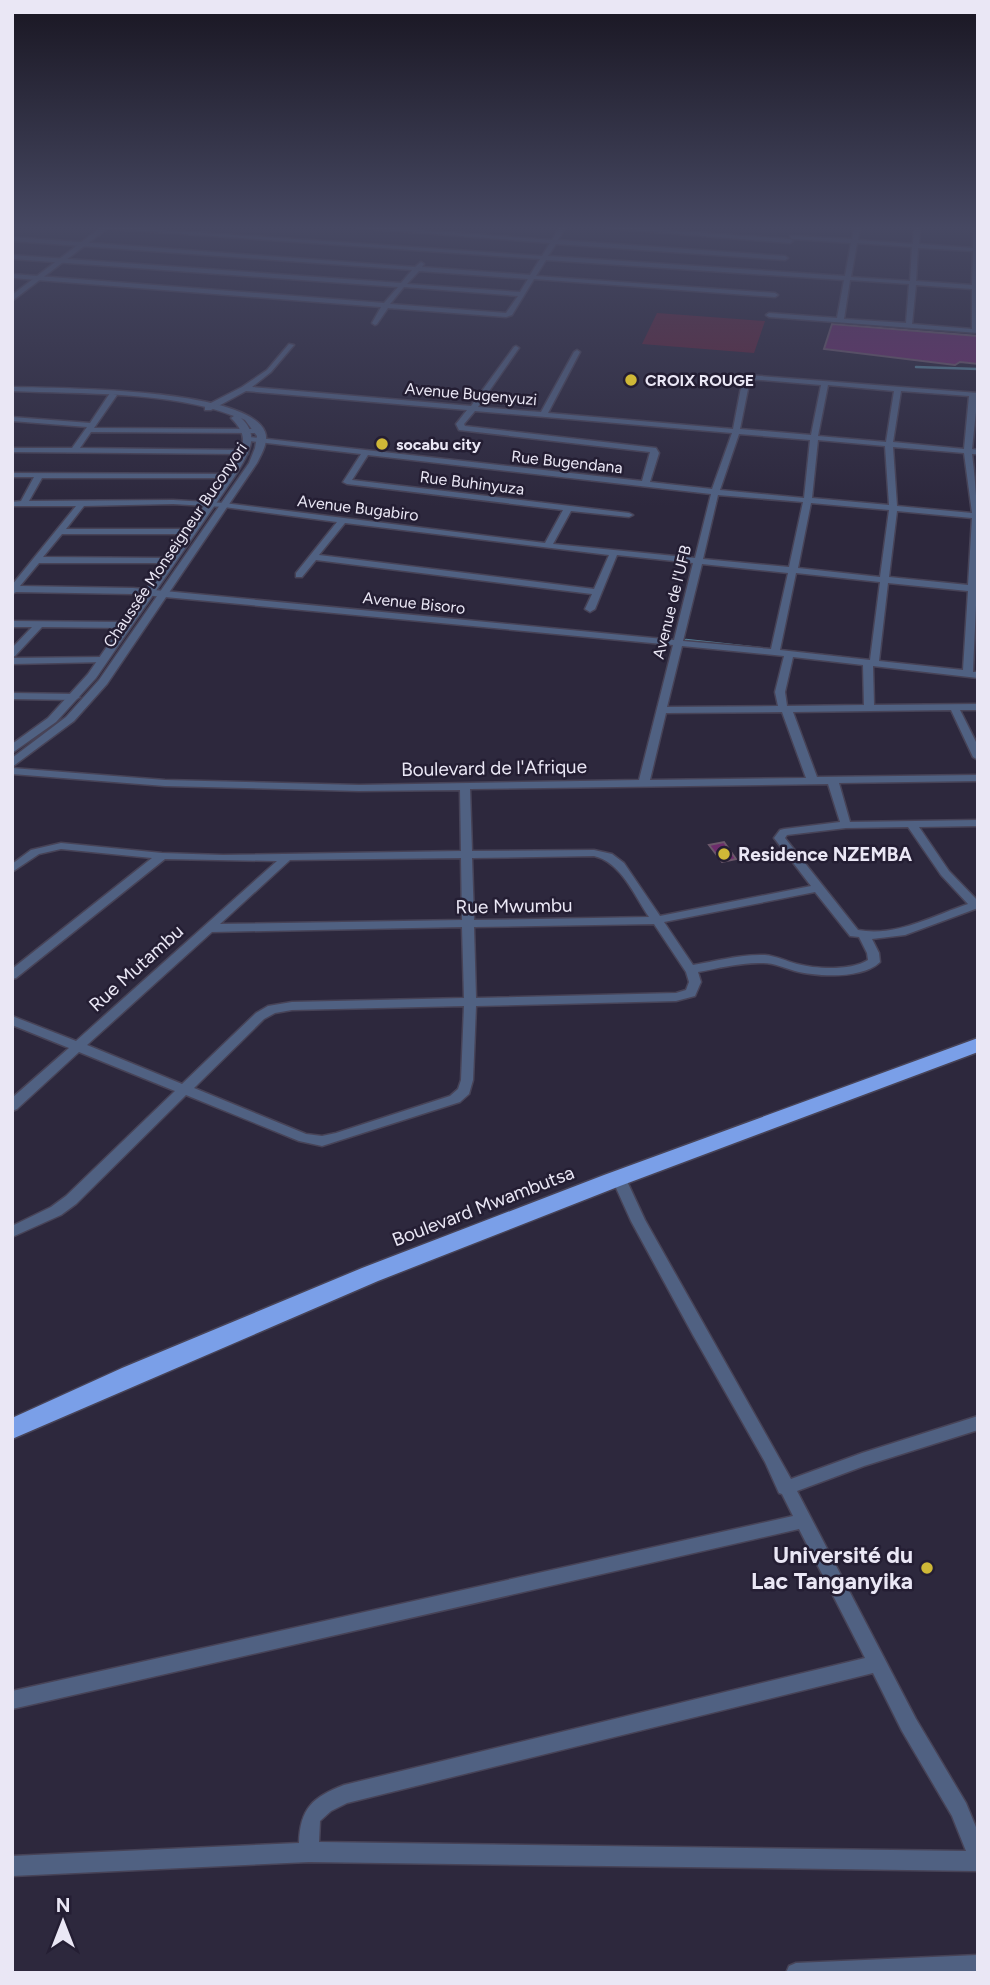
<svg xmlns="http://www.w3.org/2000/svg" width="990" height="1985" viewBox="0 0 990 1985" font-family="Figtree,sans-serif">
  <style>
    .green { fill: #622239 }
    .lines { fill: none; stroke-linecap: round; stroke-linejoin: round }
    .stream { stroke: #558197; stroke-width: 2.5 }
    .building { fill: #6d2c6c; stroke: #6c586b; stroke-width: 2 }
    .minor-casing { stroke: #474357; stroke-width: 3 }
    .tertiary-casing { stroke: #474357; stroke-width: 3 }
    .trunk-casing { stroke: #474357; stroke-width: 3 }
    .minor { fill: #506182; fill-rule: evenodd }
    .tertiary { fill: #506182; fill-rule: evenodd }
    .trunk { fill: #7a9fe8; fill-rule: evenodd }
    .poi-dot { fill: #cfb837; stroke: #241e33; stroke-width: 2.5 }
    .labels { text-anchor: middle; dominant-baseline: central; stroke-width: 5; stroke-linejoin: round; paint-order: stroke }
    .far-poi-label { font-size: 16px; font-weight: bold; fill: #eae7f5; stroke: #241e33; text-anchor: start }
    .far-street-label { font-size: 16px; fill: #eae7f5; stroke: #241e33 }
    .street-label { font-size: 19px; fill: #eae7f5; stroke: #241e33 }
    .poi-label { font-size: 19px; font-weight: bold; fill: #eae7f5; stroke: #241e33; text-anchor: start }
    .near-poi-label { font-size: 23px; font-weight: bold; fill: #eae7f5; stroke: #241e33; text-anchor: end }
  </style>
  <rect width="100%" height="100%" fill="#2d283d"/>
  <!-- green -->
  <path class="green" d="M657 313 765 321 754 353 642 344Z"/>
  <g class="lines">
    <!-- stream -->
    <g class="stream">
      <path d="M916 367 978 369"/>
      <path d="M686 640 849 658"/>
    </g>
  </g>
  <!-- building -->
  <g class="building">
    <path d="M832 324 978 336V364L960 362 955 365 824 349Z"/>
    <path d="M724 842 736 859 722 862 709 845Z"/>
  </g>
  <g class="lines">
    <defs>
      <g id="minor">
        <path d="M99 228H132L542 256 550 243 359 228H391L552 240 559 228H565L558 240 785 256 788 258 785 260 556 244 548 256 845 276 851 243 792 239 790 236 852 239 854 228H860L858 240 913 244 914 228H920L919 244 973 248V228H978V333L769 317 766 315 769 313 837 318 844 280 546 260 536 276 775 293 778 295 775 297 534 279 512 315 506 317 388 308 377 324 375 325 372 323 381 307 12 278V274L384 303 398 287 12 259V255L401 283 412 270 12 241V237L415 267 421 262 424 264 422 267 530 275 540 259ZM857 243 912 247 910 281 851 277ZM918 248 973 251 972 285 916 281ZM419 271 528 279 520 292 407 284ZM850 280 909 284 906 323 844 319ZM916 285 972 289V329L912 324ZM404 287 518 296 506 313 390 304Z"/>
        <path d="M606 228H637L790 239 793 241 790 243Z"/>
        <path d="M289 344 294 345 271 372 252 387 471 406 514 347 516 346 519 348 478 407 541 412 574 352 577 350 580 352 548 413 733 429 743 377 747 375 978 393 972 449 978 450V454H972C982 529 976 598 973 672H978V678L873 666 874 705 978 704V710H960L978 746V760L973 757 951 710 793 712 817 777 978 775V781L839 783 850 822 978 820V826L919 827 949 871 978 901V908L905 935 872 939 879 953 880 962C863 979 818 977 795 971 785 968 774 963 763 963 742 962 719 968 698 972L701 982 695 996 676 1001 476 1006 473 1080 469 1094 460 1102 322 1146 299 1141 186 1095 76 1204 61 1215 12 1237V1226L51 1207 66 1196 175 1091 79 1052 17 1109 12 1111V1098L69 1048 12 1025V1016L76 1041 277 861 165 859 16 978 12 979V969L152 858 61 849 39 854 12 872V864L31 850 61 843 162 853 223 855 461 851 460 790 359 791 165 786 12 774V768L165 780 359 785 639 780 673 645 133 594 16 592 12 594V585L76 506H12V502L21 501 34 477H12V473L230 474 234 476 233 478H42L29 501 173 500 224 503 545 543 563 510 347 484 343 482 361 454 249 441 245 439 249 437 642 481 650 452 459 430 456 424 467 410 246 391 211 410H205V406L242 387 267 370ZM750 379 821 385 811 435 740 429ZM828 385 894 391 886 442 818 436ZM901 391 969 396 964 449 893 442ZM475 411 732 433 712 489 650 482 659 453 656 448 465 426 464 424ZM739 434 810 440 804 498 720 490ZM818 440 885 446 889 505 812 498ZM893 447 964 453 972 513 897 506ZM368 455 711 494 695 558 553 544 571 511 629 517 633 515 629 513 352 480ZM718 495 803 502 789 567 703 559ZM811 503 889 510 880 577 798 568ZM173 504 224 507 337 522 296 573V577H302L316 560 592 594 585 609 590 612 595 609 617 555 693 563 674 640 133 588 20 586 39 563H174V559L171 558 43 557 62 534H194V530L191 529H66L84 506ZM897 511 972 518 968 585 889 577ZM345 523 609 555 594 589 319 555ZM702 564 788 573 771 649 683 641ZM796 573 880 582 870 660 780 650ZM888 583 968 591 963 670 879 661ZM682 646 784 656 775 692 778 706 667 707ZM793 657 863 665 864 705 787 706 785 692ZM782 712 806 778 650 780 666 713ZM828 784 840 822 784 829 780 830 774 838 811 886 660 916 624 863 612 854 594 850 472 851 470 789ZM908 827 941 875 968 904C932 916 897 937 858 930L785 838 787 835 846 828ZM594 856C621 862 634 895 649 917L474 920 472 858ZM461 858 462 920 220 924 290 860ZM815 892 850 936 859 937 867 953 868 960C851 971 816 969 797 964 786 961 776 956 765 955 741 954 716 961 693 965L664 922ZM654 924 686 972 689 982 686 990 676 993 476 998 474 927ZM462 927 464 998 292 1002 268 1006 256 1013 182 1084 87 1045 212 932ZM464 1006 461 1080 458 1089 450 1096 336 1133 322 1136 306 1134 194 1088 264 1019 275 1013 292 1010Z"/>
        <path d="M110 393 117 395 94 428 256 429 260 431 256 433 91 432 80 448 248 450V454H245L12 452V448H72L87 427 12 421V417L90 423Z"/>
        <path d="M12 621 126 622 131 625 126 628 42 627 15 656 12 657V648L32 627H12Z"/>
        <path d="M103 657 106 658V662L12 664V658Z"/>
        <path d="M12 693 75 694 80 697 75 700 12 699Z"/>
        <path d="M619 1174 624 1175 626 1179 645 1220 791 1479 862 1453 978 1416V1430L864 1466 797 1491 916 1719 966 1803 978 1832V1871L309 1862 12 1876V1856L299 1843C300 1808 313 1797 344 1785L865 1658 799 1529 12 1709V1691L793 1516 782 1494 779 1493 765 1462 693 1335 631 1221 612 1179 614 1175ZM873 1673 902 1731 952 1816 966 1851 319 1842 320 1821 331 1811 347 1803Z"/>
        <path d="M978 1955V1973H786L789 1966 796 1963Z"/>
      </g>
      <g id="tertiary">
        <path d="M100 228H108L12 301V295Z"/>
        <path d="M12 387C57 388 248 388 265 432 269 442 261 455 257 463L107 684 74 721 12 767V758L66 717 99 680 249 463 255 448 257 436 245 420 241 418C262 436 246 458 235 476L96 678 56 722 12 753V744L48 718 88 674 230 468C244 447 250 437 231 418L234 416C171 391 80 394 12 391Z"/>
      </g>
      <path id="trunk" d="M978 1038V1052L620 1186 378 1281 12 1439V1418L122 1368 362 1268 604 1175Z"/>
    </defs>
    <!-- minor casing -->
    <use href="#minor" class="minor-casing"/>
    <!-- tertiary casing -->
    <use href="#tertiary" class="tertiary-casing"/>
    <!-- trunk casing -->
    <use href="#trunk" class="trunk-casing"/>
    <!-- minor -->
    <use href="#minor" class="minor"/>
    <!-- tertiary -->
    <use href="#tertiary" class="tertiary"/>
    <!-- trunk -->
    <use href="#trunk" class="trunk"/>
  </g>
  <!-- sky -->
  <linearGradient id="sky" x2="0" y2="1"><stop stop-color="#191622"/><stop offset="0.45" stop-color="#464862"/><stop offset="1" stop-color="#464862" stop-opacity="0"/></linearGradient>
  <rect width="990" height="506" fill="url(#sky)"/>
  <!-- markers -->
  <g class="poi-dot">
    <circle cx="631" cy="380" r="7"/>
    <circle cx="382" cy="444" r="7"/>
    <circle cx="724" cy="854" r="7"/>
    <circle cx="927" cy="1568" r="7"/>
  </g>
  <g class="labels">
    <!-- far-poi labels -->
    <g class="far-poi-label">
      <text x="645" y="380">CROIX ROUGE</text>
      <text x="396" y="444">socabu city</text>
    </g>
    <!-- far-street labels -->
    <g class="far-street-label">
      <text transform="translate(471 394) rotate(5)">Avenue Bugenyuzi</text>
      <text transform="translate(567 462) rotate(6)">Rue Bugendana</text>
      <text transform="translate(472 483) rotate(7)">Rue Buhinyuza</text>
      <text transform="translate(358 508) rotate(7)">Avenue Bugabiro</text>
      <text transform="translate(175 545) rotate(-56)">Chaussée Monseigneur Buconyori</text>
      <text transform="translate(672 602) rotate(-76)">Avenue de l'UFB</text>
      <text transform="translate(414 603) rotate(6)">Avenue Bisoro</text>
    </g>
    <!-- street labels -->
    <g class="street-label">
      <text transform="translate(494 768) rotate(-1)">Boulevard de l'Afrique</text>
      <text transform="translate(514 906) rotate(-1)">Rue Mwumbu</text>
      <text transform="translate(136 968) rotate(-42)">Rue Mutambu</text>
      <text transform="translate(483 1206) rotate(-21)">Boulevard Mwambutsa</text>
    </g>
    <!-- poi labels -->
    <g class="poi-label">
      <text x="738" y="854">Residence NZEMBA</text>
    </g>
    <!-- near-poi labels -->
    <g class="near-poi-label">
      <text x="913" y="1555">Université du<tspan x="913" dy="26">Lac Tanganyika</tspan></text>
    </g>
  </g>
  <!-- border -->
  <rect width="990" height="1985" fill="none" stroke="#eae7f5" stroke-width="28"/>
  <!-- north arrow -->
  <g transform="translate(63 1922)" stroke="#241e33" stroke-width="5" paint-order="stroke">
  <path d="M0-5L12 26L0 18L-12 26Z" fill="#eae7f5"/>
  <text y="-10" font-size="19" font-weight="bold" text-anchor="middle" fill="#eae7f5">N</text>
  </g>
</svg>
